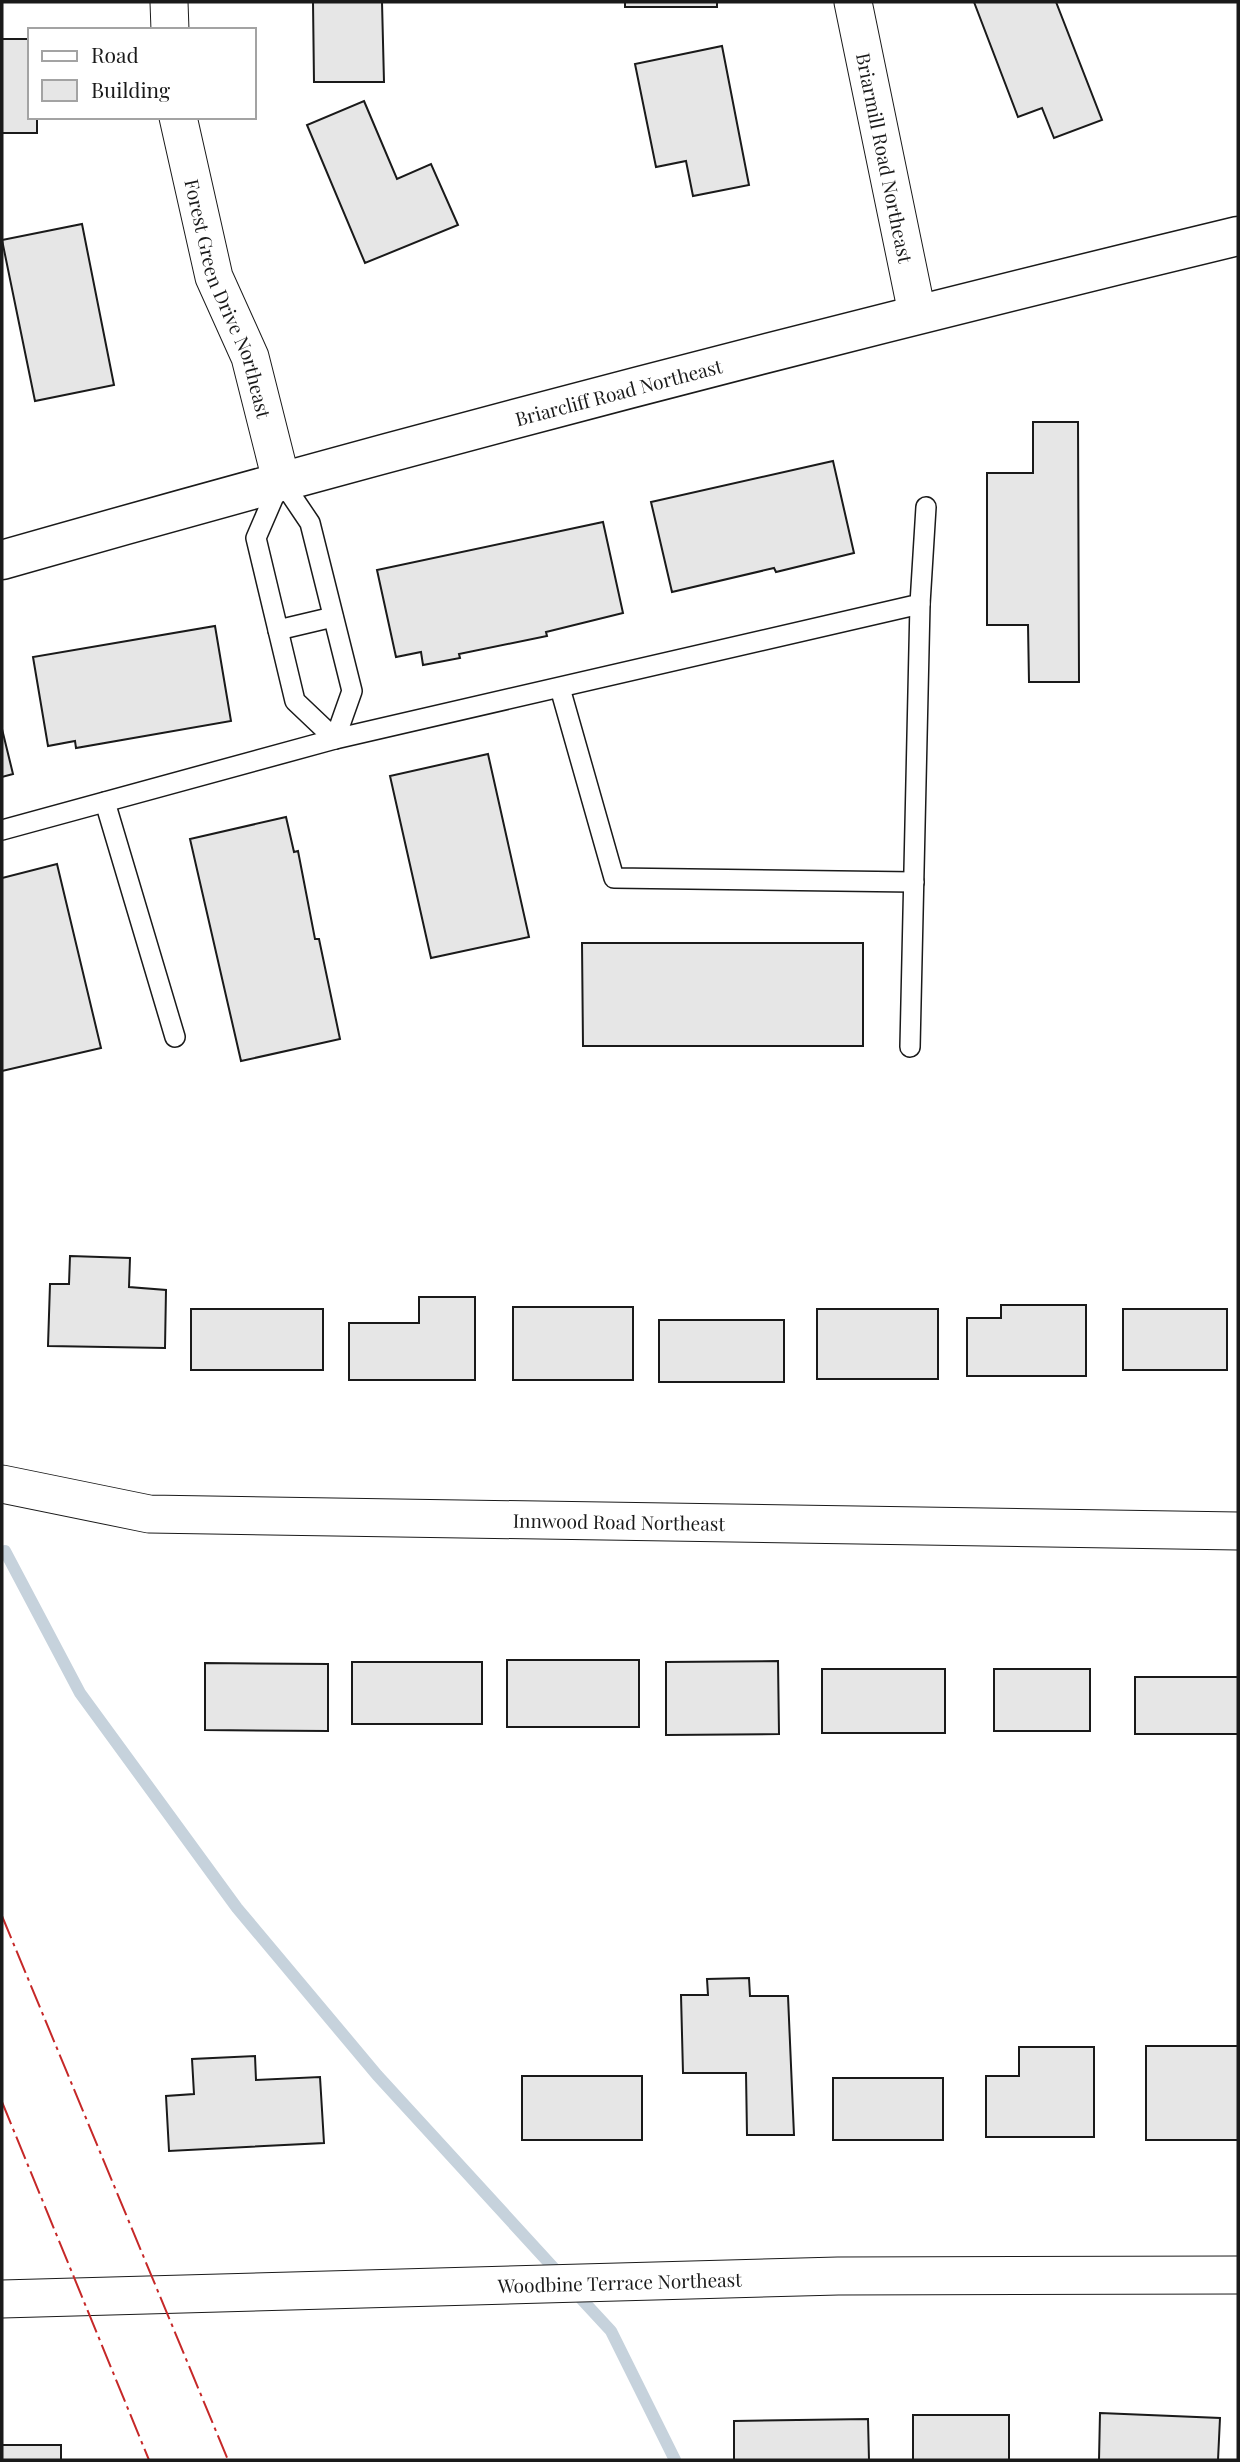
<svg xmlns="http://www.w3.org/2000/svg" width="1240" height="2462" viewBox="0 0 1240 2462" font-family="'Playfair Display',serif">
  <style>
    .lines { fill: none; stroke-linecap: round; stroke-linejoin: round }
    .stream { stroke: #c6d2dc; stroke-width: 12 }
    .building { fill: #e6e6e6; stroke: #1a1a1a; stroke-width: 2 }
    .lane-casing { stroke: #1a1a1a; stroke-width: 22 }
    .street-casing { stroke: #1a1a1a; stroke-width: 39 }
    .secondary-casing { stroke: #1a1a1a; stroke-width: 41 }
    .lane { stroke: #fff; stroke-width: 19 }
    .street { stroke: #fff; stroke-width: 37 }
    .secondary { stroke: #fff; stroke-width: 38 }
    .power { stroke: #c62828; stroke-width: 2; stroke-dasharray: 24 5 3.5 5; stroke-linecap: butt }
    .labels { text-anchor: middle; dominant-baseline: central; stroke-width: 5; stroke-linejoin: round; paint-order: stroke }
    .street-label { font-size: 19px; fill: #1a1a1a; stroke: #fff }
  </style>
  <rect width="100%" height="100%" fill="#fff"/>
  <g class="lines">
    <!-- stream -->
    <g class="stream">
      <path d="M5 1551 80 1693 237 1908 377 2075 562 2277"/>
      <path d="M574 2291 611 2331 675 2460"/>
    </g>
  </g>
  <!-- building -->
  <g class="building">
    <path d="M313 2H382L384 82H314Z"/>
    <rect x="625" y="2" width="92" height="5"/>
    <path d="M974 2H1056L1102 120 1054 138 1042 108 1018 117Z"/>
    <path d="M2 39H30V117H37V133H2Z"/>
    <path d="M722 46 749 185 693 196 686 161 656 167 635 64Z"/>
    <path d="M364 101 397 179 431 164 458 225 365 263 307 125Z"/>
    <path d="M82 224 114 385 35 401 2 240Z"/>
    <path d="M1033 422H1078L1079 682H1029L1028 625H987V473H1033Z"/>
    <path d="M833 461 854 553 776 572 774 568 672 592 651 502Z"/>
    <path d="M603 522 623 613 546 632 547 636 459 654 460 658 423 665 421 652 396 657 377 570Z"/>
    <path d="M215 626 231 721 76 748 75 741 48 746 33 657Z"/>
    <path d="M2 729 13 774 2 777Z"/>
    <path d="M488 754 529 937 431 958 390 776Z"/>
    <path d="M286 817 294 852 298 851 315 939H319L340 1039 241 1061 190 839Z"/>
    <path d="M57 864 101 1048 2 1071V878Z"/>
    <path d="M582 943H863V1046H583Z"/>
    <path d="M70 1256 130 1258 129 1287 166 1290 165 1348 48 1346 50 1284H69Z"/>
    <path d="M419 1297H475V1380H349V1323H419Z"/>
    <path d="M1001 1305H1086V1376H967V1318H1001Z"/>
    <rect x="513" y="1307" width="120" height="73"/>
    <rect x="191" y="1309" width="132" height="61"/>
    <rect x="817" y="1309" width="121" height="70"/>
    <rect x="1123" y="1309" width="104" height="61"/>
    <rect x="659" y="1320" width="125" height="62"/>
    <rect x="507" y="1660" width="132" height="67"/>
    <path d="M778 1661 779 1734 666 1735V1662Z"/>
    <rect x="352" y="1662" width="130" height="62"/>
    <path d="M205 1663 328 1664V1731L205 1730Z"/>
    <rect x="822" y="1669" width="123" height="64"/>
    <rect x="994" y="1669" width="96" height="62"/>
    <rect x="1135" y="1677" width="103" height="57"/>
    <path d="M749 1978 750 1996H788L794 2135H747L746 2073H683L681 1995H708L707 1979Z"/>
    <rect x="1146" y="2046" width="92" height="94"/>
    <path d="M1019 2047H1094V2137H986V2076H1019Z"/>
    <path d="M255 2056 256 2080 320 2077 324 2143 169 2151 166 2096 194 2094 192 2059Z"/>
    <rect x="522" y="2076" width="120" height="64"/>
    <rect x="833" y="2078" width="110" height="62"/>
    <path d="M1100 2413 1220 2418 1218 2460H1099Z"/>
    <rect x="913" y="2415" width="96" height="45"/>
    <path d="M868 2419 869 2460H734V2421Z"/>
    <rect x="2" y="2445" width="59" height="15"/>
  </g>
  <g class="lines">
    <defs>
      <g id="lane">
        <path d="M281 480 310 523 352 691 335 739 295 701 256 538Z"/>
        <path d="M278 630 333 617"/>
        <path d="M560 688 614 878 914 882"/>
        <path d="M105 802 175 1037"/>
        <path d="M2 830 335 739 920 604 926 507"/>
        <path d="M910 1047 920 604"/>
      </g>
      <g id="street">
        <path d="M169 2 170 30"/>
        <path id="s1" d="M853 2 917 313"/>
        <path id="s2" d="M178 117 214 277 250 357 281 480"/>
        <path id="s3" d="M2 1484 149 1514 1238 1531"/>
        <path id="s4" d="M2 2299 838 2276 1238 2275"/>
      </g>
      <g id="secondary">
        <path id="s5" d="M2 560C412 443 824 336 1238 236"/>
      </g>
    </defs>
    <!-- lane casing -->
    <use href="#lane" class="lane-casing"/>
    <!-- street casing -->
    <use href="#street" class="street-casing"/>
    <!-- secondary casing -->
    <use href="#secondary" class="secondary-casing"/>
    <!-- lane -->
    <use href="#lane" class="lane"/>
    <!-- street -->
    <use href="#street" class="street"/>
    <!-- secondary -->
    <use href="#secondary" class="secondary"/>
    <!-- power -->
    <g class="power">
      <path d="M2 1916 228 2460"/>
      <path d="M2 2102 149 2460"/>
    </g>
  </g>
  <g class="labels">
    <!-- street labels -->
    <g class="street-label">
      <text stroke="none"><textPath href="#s1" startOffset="159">Briarmill Road Northeast</textPath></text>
      <text stroke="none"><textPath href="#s2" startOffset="189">Forest Green Drive Northeast</textPath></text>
      <text stroke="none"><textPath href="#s5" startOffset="639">Briarcliff Road Northeast</textPath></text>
      <text stroke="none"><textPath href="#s3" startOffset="620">Innwood Road Northeast</textPath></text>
      <text stroke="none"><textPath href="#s4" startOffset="618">Woodbine Terrace Northeast</textPath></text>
    </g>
  </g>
  <!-- border -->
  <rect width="1240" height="2462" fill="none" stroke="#1a1a1a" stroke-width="7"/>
  <!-- legend -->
  <rect x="28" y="28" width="228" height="91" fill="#ffffff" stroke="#a3a3a3" stroke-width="2"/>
  <rect x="42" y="51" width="35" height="10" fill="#ffffff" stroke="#a3a3a3" stroke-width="2"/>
  <text x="91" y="63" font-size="21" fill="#1a1a1a">Road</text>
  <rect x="42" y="80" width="35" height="21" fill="#e6e6e6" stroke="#a3a3a3" stroke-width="2"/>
  <text x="91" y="98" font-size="21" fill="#1a1a1a">Building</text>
</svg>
